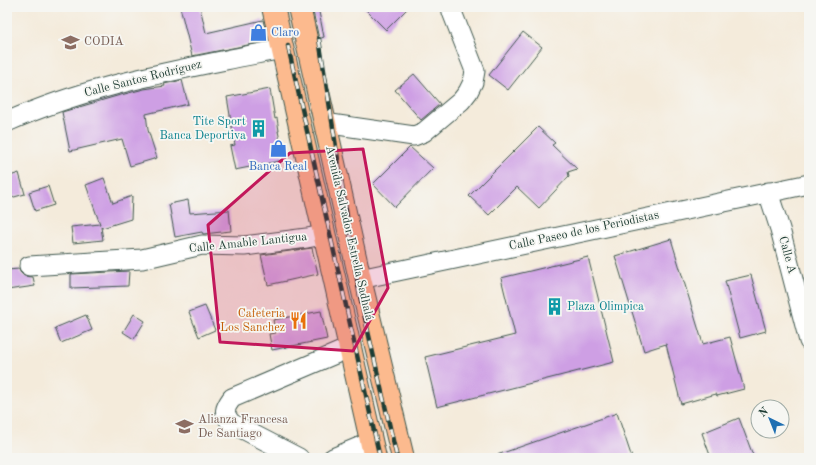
<svg xmlns="http://www.w3.org/2000/svg" width="816" height="465" viewBox="0 0 816 465" font-family="'Old Standard TT',serif">
  <style>
    .building { fill: #ce9fe4 }
    .lines { fill: none; stroke-linecap: round; stroke-linejoin: round }
    .minor-casing { stroke: #3f574d; stroke-width: 21 }
    .major-casing { stroke: #3f574d; stroke-width: 24 }
    .minor { stroke: #fff; stroke-width: 19 }
    .major { stroke: #fcba8e; stroke-width: 22 }
    .rail-casing { stroke: #1f3d34; stroke-width: 4.5 }
    .rail { stroke: #f6f6f2; stroke-width: 3; stroke-dasharray: 9; stroke-linecap: butt }
    .marked { fill: #c2185b; fill-opacity: 0.2; stroke: #c2185b; stroke-width: 3; stroke-linejoin: round }
    .labels { text-anchor: middle; dominant-baseline: central; stroke-width: 3.5; stroke-linejoin: round; paint-order: stroke }
    .shop-label { font-size: 12px; fill: #366cbe; stroke: #f6f6f2; text-anchor: start }
    .education-label { font-size: 12px; fill: #785e54; stroke: #f6f6f2; text-anchor: start }
    .street-label { font-size: 12px; fill: #1f3d34; stroke: #f6f6f2 }
    .culture-label { font-size: 12px; fill: #0d838f; stroke: #f6f6f2; text-anchor: end }
    .food-label { font-size: 12px; fill: #c56008; stroke: #f6f6f2; text-anchor: end }
  </style>
  <rect width="100%" height="100%" fill="#f6f6f2"/>
  <filter id="ink" filterUnits="userSpaceOnUse"><feTurbulence type="fractalNoise" baseFrequency=".025" numOctaves="2"/><feDisplacementMap in="SourceGraphic" scale="8" xChannelSelector="R" yChannelSelector="G"/><feConvolveMatrix kernelMatrix="1 2 1 2 8 2 1 2 1" color-interpolation-filters="sRGB"/></filter>
  <filter id="wash" filterUnits="userSpaceOnUse"><feTurbulence type="fractalNoise" baseFrequency=".012" numOctaves="4" result="noise"/><feDisplacementMap in="SourceGraphic" scale="16" xChannelSelector="R" yChannelSelector="G"/><feGaussianBlur stdDeviation="0.9" result="paint"/><feColorMatrix in="noise" values="0 0 0 0 0 0 0 0 0 0 0 0 0 0 0 0 0 1.4 0 .05"/><feComposite in="paint" operator="in"/></filter>
  <g filter="url(#wash)">
    <rect width="100%" height="100%" fill="#f4ebdb"/>
    <g id="blocks">
      <!-- building -->
      <g class="building">
        <path d="M180 7H200L206 33 263 20 268 41 192 56Z"/>
        <path d="M312 7H318L324 37 319 39Z"/>
        <path d="M363 7H409L386 30Z"/>
        <path d="M523 32 542 47 508 90 489 75Z"/>
        <path d="M414 74 440 104 421 120 395 90Z"/>
        <path d="M182 80 188 104 146 114 148 130 157 158 130 166 122 139 70 151 62 112 117 96 144 89 165 86 164 84Z"/>
        <path d="M270 89 275 119 277 118 279 131H278L284 160 235 170 230 146 235 145 227 97Z"/>
        <path d="M538 127 555 143 552 145 577 169 568 172 569 176 539 208 517 187 489 215 469 196Z"/>
        <path d="M410 147 433 168 395 207 373 184Z"/>
        <path d="M19 173 25 194 7 199V177Z"/>
        <path d="M104 178 113 203 132 196 131 219 102 228 101 227 103 240 73 243 71 227 100 224 86 185Z"/>
        <path d="M48 186 54 205 35 211 29 192Z"/>
        <path d="M188 200 190 213 229 210 231 231 203 234 202 232 175 237 169 204Z"/>
        <path d="M671 239 703 344 730 337 744 389 717 396 716 394 681 404 666 344 644 351 615 256Z"/>
        <path d="M312 248 318 274 268 285 261 255Z"/>
        <path d="M588 257 614 362 437 407 425 357 515 335 501 278Z"/>
        <path d="M19 269 20 272 24 276 33 277 35 286 7 290V270Z"/>
        <path d="M129 271 128 286 71 288V274Z"/>
        <path d="M751 275 766 331 740 338 725 281Z"/>
        <path d="M205 306 215 330 199 337 189 312Z"/>
        <path d="M321 311 327 339 272 350 269 334 276 333 273 320Z"/>
        <path d="M134 314 145 321 134 339 123 332Z"/>
        <path d="M86 315 92 330 61 343 55 328Z"/>
        <path d="M617 413 632 458H494V456Z"/>
        <path d="M739 418 754 458H711L702 433Z"/>
      </g>
    </g>
  </g>
  <g filter="url(#ink)">
    <use href="#blocks" fill-opacity="0" stroke="#3f574d" stroke-width="1"/>
    <g class="lines">
      <defs>
        <g id="minor">
          <path d="M7 122C76 91 151 75 226 60 244 56 263 53 282 49"/>
          <path d="M324 123 414 136 424 132 461 101 468 92 473 82 475 71 452 12 451 7"/>
          <path d="M768 192 780 229 809 341"/>
          <path d="M29 266 142 259 202 245 244 246 307 238 323 235"/>
          <path d="M360 279 809 184"/>
          <path d="M299 458 231 423C223 412 224 409 232 398L349 348"/>
          <path d="M333 458 371 442"/>
        </g>
        <g id="major">
          <path d="M273 7 375 458"/>
          <path d="M299 7 360 279 403 458"/>
        </g>
      </defs>
      <!-- minor casing -->
      <use href="#minor" class="minor-casing"/>
      <!-- major casing -->
      <use href="#major" class="major-casing"/>
      <!-- minor -->
      <use href="#minor" class="minor"/>
      <!-- major -->
      <use href="#major" class="major"/>
      <defs>
        <g id="rail">
          <path d="M319 39 359 292 397 458"/>
          <path d="M288 46 380 458"/>
        </g>
      </defs>
      <!-- rail casing -->
      <use href="#rail" class="rail-casing"/>
      <!-- rail -->
      <use href="#rail" class="rail"/>
    </g>
  </g>
  <!-- marked area -->
  <path class="marked" d="M363 149 388 288 353 351 220 342 208 225 290 153Z"/>
  <!-- icons -->
  <defs>
    <symbol id="shop-bare" viewBox="-9 -9 18 18"><path d="M-5-2.5h2.3a2.7 3.5 0 0 1 5.4 0H5L5.5 6h-11ZM-1.5-2.5h3a1.5 2.3 0 0 0-3 0Z" fill="#3f7fe0" stroke="#f6f6f2" stroke-width="2.5" paint-order="stroke"/></symbol>
    <symbol id="school-bare" viewBox="-9 -9 18 18"><path d="M0-5L7-2L0 1L-7-2ZM-4 1L0 2.5L4 1V4Q0 6-4 4Z" fill="#8d6e63" stroke="#f6f6f2" stroke-width="2.5" paint-order="stroke"/></symbol>
    <symbol id="building-bare" viewBox="-9 -9 18 18"><path d="M-4-6H4V6H1V3H-1V6H-4ZM-2.5-4.3h1.7v1.8h-1.7ZM.8-4.3h1.7v1.8H.8ZM-2.5-1h1.7V.8h-1.7ZM.8-1h1.7V.8H.8Z" fill="#0f9aa8" stroke="#f6f6f2" stroke-width="2.5" paint-order="stroke"/></symbol>
    <symbol id="restaurant-bare" viewBox="-9 -9 18 18"><path d="M-5-6h1v4h1v-4h1v4h1v-4h1v5L-1.5 .5V6h-2V.5L-5-1ZM5-6V6H3V1.5H1.5Q1.5-4 5-6Z" fill="#e8710a" stroke="#f6f6f2" stroke-width="2.5" paint-order="stroke"/></symbol>
  </defs>
  <g fill-rule="evenodd">
    <use href="#shop-bare" x="246" y="20" width="25" height="25"/>
    <use href="#school-bare" x="58" y="30" width="25" height="25"/>
    <use href="#building-bare" x="246" y="116" width="25" height="25"/>
    <use href="#shop-bare" x="266" y="136" width="25" height="25"/>
    <use href="#building-bare" x="542" y="294" width="25" height="25"/>
    <use href="#restaurant-bare" x="286" y="308" width="25" height="25"/>
    <use href="#school-bare" x="172" y="414" width="25" height="25"/>
  </g>
  <g class="labels">
    <!-- shop labels -->
    <g class="shop-label">
      <text x="271" y="33">Claro</text>
      <text x="278" y="167" text-anchor="middle">Banca Real</text>
    </g>
    <!-- education labels -->
    <g class="education-label">
      <text x="84" y="42">CODIA</text>
      <text x="198" y="420">Alianza Francesa<tspan x="198" dy="14">De Santiago</tspan></text>
    </g>
    <!-- street labels -->
    <g class="street-label">
      <text transform="translate(143 79) rotate(-14)">Calle Santos Rodríguez</text>
      <text transform="translate(584 231) rotate(-12)">Calle Paseo de los Periodistas</text>
      <text transform="translate(349 233) rotate(77)">Avenida Salvador Estrella Sadhalá</text>
      <text transform="translate(248 243) rotate(-6)">Calle Amable Lantigua</text>
      <text transform="translate(787 255) rotate(75)">Calle A</text>
    </g>
    <!-- culture labels -->
    <g class="culture-label">
      <text x="246" y="122">Tite Sport<tspan x="246" dy="14">Banca Deportiva</tspan></text>
      <text x="567" y="307" text-anchor="start">Plaza Olimpica</text>
    </g>
    <!-- food labels -->
    <g class="food-label">
      <text x="285" y="314">Cafeteria<tspan x="285" dy="14">Los Sanchez</tspan></text>
    </g>
  </g>
  <!-- margin -->
  <rect width="816" height="465" fill="none" stroke="#f6f6f2" stroke-width="24"/>
  <!-- north arrow -->
  <g transform="translate(770 419) rotate(317)"><circle r="19" fill="#f6f6f2" stroke="#a0aca6"/>
  <path d="M0-3L7 15L0 10L-7 15Z" fill="#1f6fb2"/>
  <text y="-6" font-size="11" font-weight="bold" text-anchor="middle" fill="#1f3d34">N</text>
  </g>
</svg>
